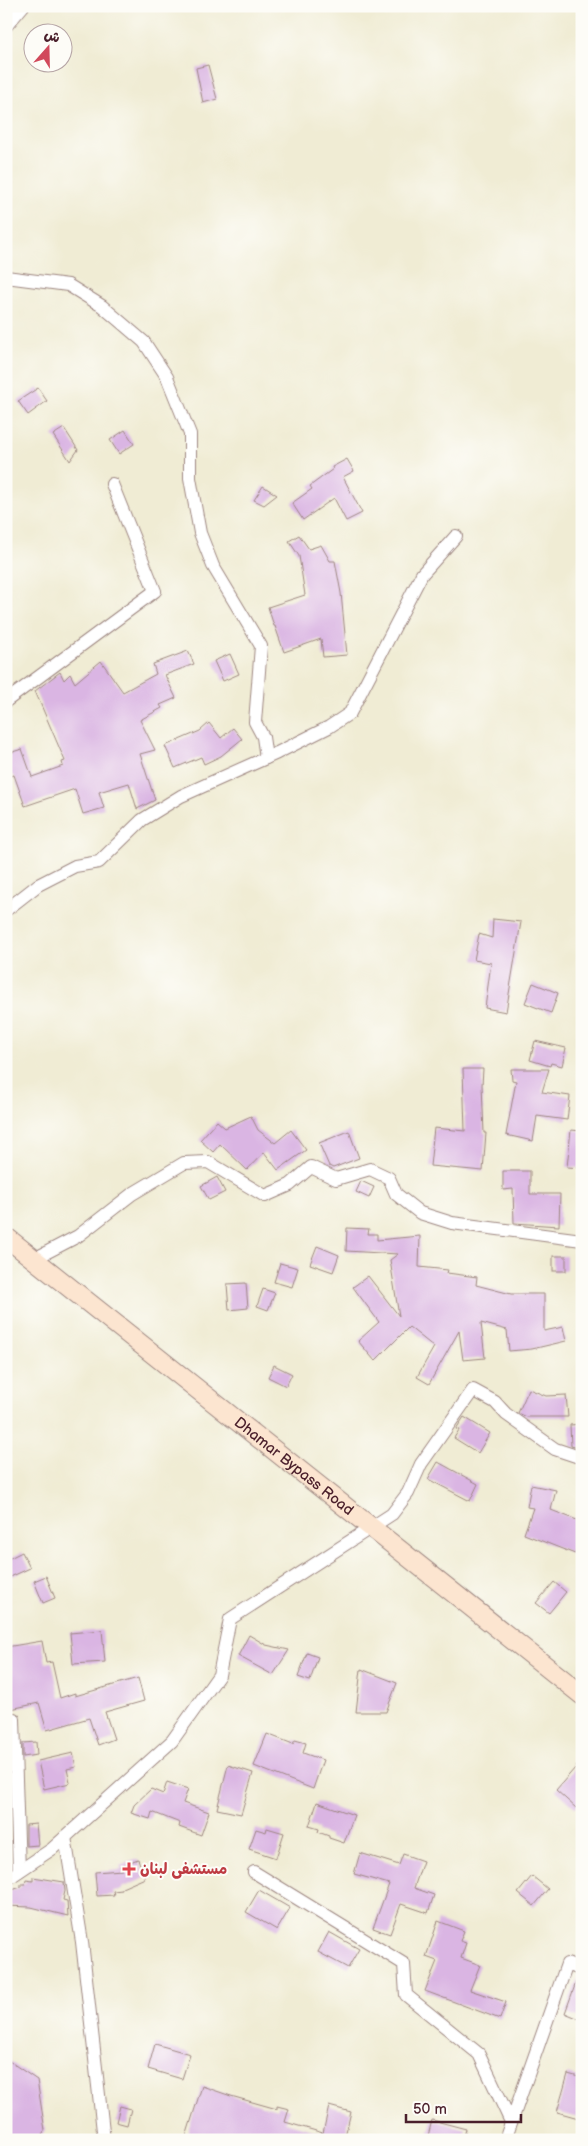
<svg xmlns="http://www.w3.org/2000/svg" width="588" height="2146" viewBox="0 0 588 2146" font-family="'Balsamiq Sans','Playpen Sans Arabic',sans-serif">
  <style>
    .building { fill: #dab5e3 }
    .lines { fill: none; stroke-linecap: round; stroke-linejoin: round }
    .minor-casing { stroke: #9d8680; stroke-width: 14 }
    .secondary-casing { stroke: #9d8680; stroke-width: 21 }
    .minor { stroke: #fff; stroke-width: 12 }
    .secondary { stroke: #fce5d0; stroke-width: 19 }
    .health-dot { fill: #e0444e; stroke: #fdfcf7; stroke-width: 2 }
    .labels { text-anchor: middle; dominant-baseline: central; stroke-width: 4; stroke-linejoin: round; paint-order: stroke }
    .street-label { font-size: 15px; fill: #4a1f2b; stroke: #fdfcf7 }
    .health-label { font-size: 15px; font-weight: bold; fill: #be3a42; stroke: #fdfcf7; text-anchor: start }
  </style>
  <rect width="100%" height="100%" fill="#fdfcf7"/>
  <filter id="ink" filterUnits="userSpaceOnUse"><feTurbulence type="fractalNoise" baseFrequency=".02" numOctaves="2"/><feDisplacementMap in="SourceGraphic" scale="10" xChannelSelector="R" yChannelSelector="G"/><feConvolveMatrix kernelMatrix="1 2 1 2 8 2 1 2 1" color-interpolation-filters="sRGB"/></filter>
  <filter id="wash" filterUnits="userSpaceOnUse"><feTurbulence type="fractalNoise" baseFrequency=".0096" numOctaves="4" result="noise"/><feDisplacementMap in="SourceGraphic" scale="20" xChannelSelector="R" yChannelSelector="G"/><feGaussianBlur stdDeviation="1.12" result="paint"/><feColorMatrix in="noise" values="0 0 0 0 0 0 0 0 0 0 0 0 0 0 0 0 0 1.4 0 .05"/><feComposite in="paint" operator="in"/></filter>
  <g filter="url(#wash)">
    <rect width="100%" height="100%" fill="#f0ecd4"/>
    <g id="blocks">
      <!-- building -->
      <g class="building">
        <path d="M208 65 217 99 203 103 196 68Z"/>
        <path d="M38 388 47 401 28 415 18 401Z"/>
        <path d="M64 428 78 450 70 461 53 435Z"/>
        <path d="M125 430 134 444 119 454 110 440Z"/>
        <path d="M347 459 354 471 343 477 362 513 346 521 334 498 303 520 292 503 312 489 310 486 333 469 332 467Z"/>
        <path d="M263 486 277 495 264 505 254 500Z"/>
        <path d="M299 535 309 549 321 545 330 561H335L341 593 347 655 323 657 321 639 284 652 275 626H274L268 607 305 595 299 556 289 541Z"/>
        <path d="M188 651 194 664 165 675 176 698 160 705 162 708 140 720 155 750 140 754 155 800 137 809 129 783 99 792 104 808 83 814 75 789 25 806 14 775 6 777V754L22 749 32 777 63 766 62 762 65 761 35 691 60 672 64 680 70 674 75 683 101 661 123 692 156 674 153 664Z"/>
        <path d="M230 654 239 674 223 681 214 661Z"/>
        <path d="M209 723 221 738 233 728 242 739 221 756 204 764 201 757 175 768 165 746 200 731Z"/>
        <path d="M493 919 521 922 506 1012 485 1008 491 963 474 960 479 934 492 938Z"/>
        <path d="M533 983 558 993 551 1013 525 1003Z"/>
        <path d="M535 1041 566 1048 562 1066 551 1063 550 1066 530 1060Z"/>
        <path d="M463 1069H483L482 1085 484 1133H486L483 1171 430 1166 434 1128 465 1131Z"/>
        <path d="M511 1069H549L542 1092 570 1096 567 1120 537 1116 533 1141 506 1135 516 1081 512 1080Z"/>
        <path d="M251 1116 258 1130 275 1143 291 1130 306 1150 278 1170 264 1152 247 1170 220 1144 213 1152 200 1140 217 1121 225 1128Z"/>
        <path d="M571 1130 582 1131V1168L567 1167Z"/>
        <path d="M349 1131 359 1158 333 1168 329 1166 319 1143Z"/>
        <path d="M503 1171H530V1194H560L559 1226 514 1223 513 1189 503 1190Z"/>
        <path d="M217 1177 225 1192 209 1200 201 1186Z"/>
        <path d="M361 1181 374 1187 369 1198 356 1192Z"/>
        <path d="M347 1228 369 1229 368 1234H377V1240L420 1236 419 1267 448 1270 447 1273 477 1277 476 1285 511 1294H544V1331L563 1327 566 1341 532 1349 509 1351 507 1330 481 1323 485 1358 463 1360 459 1331 429 1384 417 1377 434 1347 409 1327 375 1361 358 1341 379 1322 353 1287 368 1276 399 1316 390 1260 398 1254 346 1251Z"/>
        <path d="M317 1246 339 1255 333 1272 310 1264Z"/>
        <rect x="553" y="1256" width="13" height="15"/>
        <path d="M280 1263 298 1268 292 1287 274 1282Z"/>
        <path d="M246 1283 248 1308 229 1310 227 1284Z"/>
        <path d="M263 1289 275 1293 268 1310 257 1306Z"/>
        <path d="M274 1365 292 1374 286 1386 268 1377Z"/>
        <path d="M529 1389 546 1396 566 1395 568 1417H527L518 1413Z"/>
        <path d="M464 1417 490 1433 478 1453 454 1438 459 1430 456 1429Z"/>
        <path d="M582 1424V1449L571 1446 570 1425Z"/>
        <path d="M438 1462 478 1484 470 1501 428 1479Z"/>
        <path d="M531 1485 556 1490 551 1510 582 1522V1537L575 1554 524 1534 533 1508 527 1507Z"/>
        <path d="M22 1552 30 1568 6 1579V1560Z"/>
        <path d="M46 1576 55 1598 43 1603 34 1581Z"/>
        <path d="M554 1582 566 1592 549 1613 536 1603Z"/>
        <path d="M102 1630 105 1662 73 1664 70 1633Z"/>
        <path d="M249 1635 266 1645 289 1650 273 1675 238 1656Z"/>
        <path d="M42 1641 46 1663 52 1662 60 1698 75 1693V1696L138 1678 144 1701 105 1712 114 1739 98 1745 89 1718 47 1730 39 1703 6 1710V1647Z"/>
        <path d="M307 1653 318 1657 310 1681 298 1677Z"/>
        <path d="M361 1669 397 1683 386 1712H356Z"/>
        <path d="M267 1734 293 1744 295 1740 306 1743 303 1753 323 1760 313 1789 254 1766Z"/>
        <path d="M36 1742 37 1755 23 1757V1743Z"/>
        <path d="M73 1753 76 1767 67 1769 70 1783 44 1789 38 1761Z"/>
        <path d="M582 1760V1802L576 1808 556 1790Z"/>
        <path d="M228 1765 253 1773 241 1814 217 1809Z"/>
        <path d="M167 1782 188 1789 183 1803 209 1812 201 1835 179 1827 180 1823 152 1812 150 1819 131 1813 134 1805 151 1789 163 1794Z"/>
        <path d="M317 1802 354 1815 344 1843 329 1838V1836L318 1832 319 1829 309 1826Z"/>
        <path d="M36 1824 38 1845 26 1846V1825Z"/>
        <path d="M267 1828 284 1833 276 1858 249 1849 256 1829 266 1832Z"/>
        <path d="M360 1853 399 1865 403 1854 423 1861 414 1888 434 1895 428 1913 401 1904 390 1934 373 1928 389 1884 354 1874Z"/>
        <path d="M138 1859 145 1878 122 1888V1890L113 1891 114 1895 97 1896 95 1872 122 1870 120 1866Z"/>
        <path d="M532 1876 548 1889 534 1906 518 1893Z"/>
        <path d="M33 1877 64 1882 65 1891 63 1900 67 1901 68 1916 31 1907 6 1906V1892L21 1887V1884H25L26 1880 33 1881Z"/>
        <path d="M259 1890 290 1908 277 1930 246 1912Z"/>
        <path d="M438 1921 464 1931 460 1941 466 1943 461 1958 480 1965 470 1990 506 2002 500 2019 425 1991 437 1961 426 1957Z"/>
        <path d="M329 1932 359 1949 348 1968 318 1952Z"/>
        <path d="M578 1977 582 1978V2020L565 2013Z"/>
        <path d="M155 2044 190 2054 182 2079 148 2069Z"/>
        <path d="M6 2059 37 2080 45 2130 38 2140H6Z"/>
        <path d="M568 2074 582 2078V2119L557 2112Z"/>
        <path d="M202 2086 231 2096 277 2109V2106L289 2109 285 2122 323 2133 329 2106 351 2112 344 2140H185Z"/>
        <path d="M120 2106 131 2109 127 2125 116 2122Z"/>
        <path d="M432 2120 466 2129 463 2140H427Z"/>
      </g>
    </g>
  </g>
  <g filter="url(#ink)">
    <use href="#blocks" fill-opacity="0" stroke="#9d8680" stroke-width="1"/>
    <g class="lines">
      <defs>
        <g id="minor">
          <path d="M6 26 23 6"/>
          <path d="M6 277 68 285 102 306 144 342 167 377 190 434V478L200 533 213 566 261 646 255 722 263 737 266 758"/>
          <path d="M6 701 155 591 112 484"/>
          <path d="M6 910 38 885 75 866 99 862 142 820 181 796 277 753 329 727 350 713 422 574 456 536"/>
          <path d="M34 1259 78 1236 132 1194 184 1163 208 1162 265 1196 290 1185 311 1167 336 1179 370 1169 389 1178 396 1194 420 1213 452 1223 582 1240"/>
          <path d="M14 1719 19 1871"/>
          <path d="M65 1837 82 1942 104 2140"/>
          <path d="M254 1872 404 1964 406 1995 479 2054 511 2122"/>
          <path d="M6 1880 52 1849 172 1741 219 1675 230 1619 392 1514 408 1493 421 1464 473 1390 495 1402 506 1414 555 1449 582 1458"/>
          <path d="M505 2140 567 1964 582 1970"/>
        </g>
        <g id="secondary">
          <path id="s1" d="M6 1237 582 1695"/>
        </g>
      </defs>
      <!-- minor casing -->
      <use href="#minor" class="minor-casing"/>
      <!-- secondary casing -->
      <use href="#secondary" class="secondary-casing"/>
      <!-- minor -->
      <use href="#minor" class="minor"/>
      <!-- secondary -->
      <use href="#secondary" class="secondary"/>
    </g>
  </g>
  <!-- markers -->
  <path class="health-dot" d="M126.5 1861.5h5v5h5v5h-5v5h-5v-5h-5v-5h5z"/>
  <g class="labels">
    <!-- street labels -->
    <g class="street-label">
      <text stroke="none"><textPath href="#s1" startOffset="368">Dhamar Bypass Road</textPath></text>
    </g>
    <!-- health labels -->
    <g class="health-label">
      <text x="140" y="1869">مستشفى لبنان</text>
    </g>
  </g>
  <!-- margin -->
  <rect width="588" height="2146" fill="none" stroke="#fdfcf7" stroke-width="25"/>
  <!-- north arrow -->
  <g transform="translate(48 48) rotate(20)"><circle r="24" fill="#fdfcf7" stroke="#b5a4a5"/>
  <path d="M0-4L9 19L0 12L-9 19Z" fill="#d1495b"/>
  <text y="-8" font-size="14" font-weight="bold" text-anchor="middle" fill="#4a1f2b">ش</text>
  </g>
  <!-- scale -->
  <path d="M406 2114v8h115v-8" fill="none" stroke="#4a1f2b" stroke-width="2.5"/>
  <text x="413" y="2114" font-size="15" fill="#4a1f2b" stroke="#fdfcf7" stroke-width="4" paint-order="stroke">50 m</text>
</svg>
